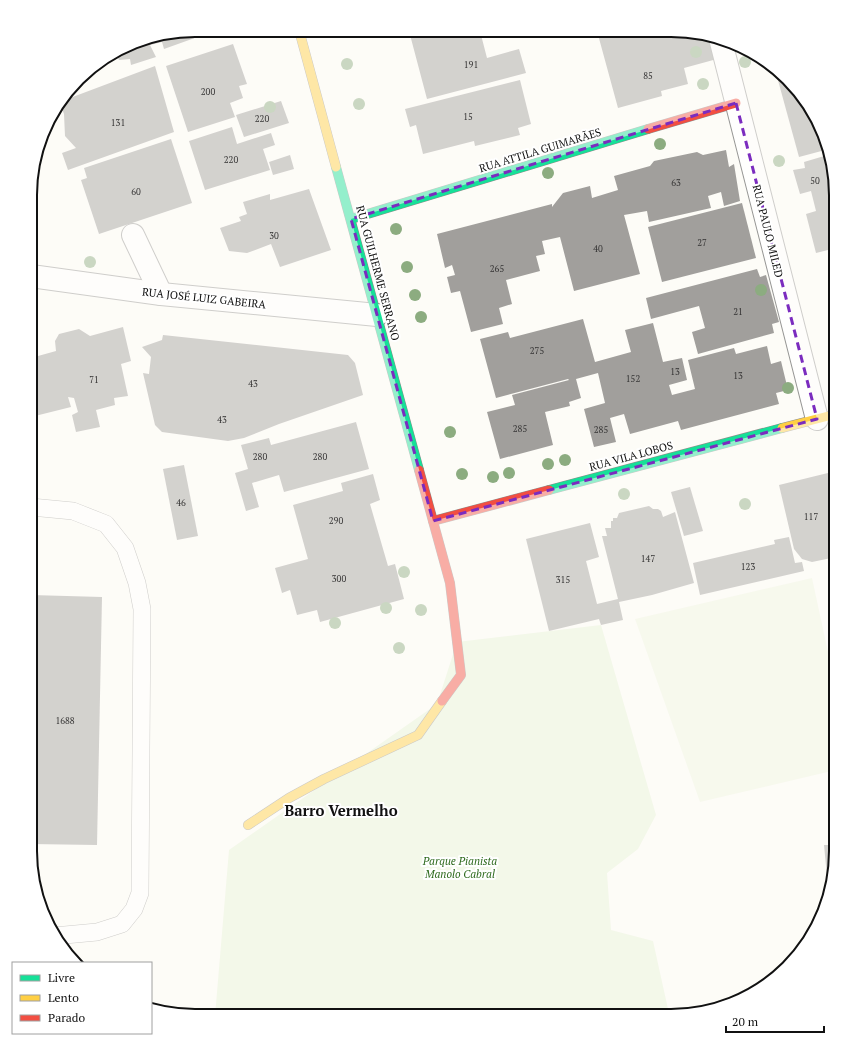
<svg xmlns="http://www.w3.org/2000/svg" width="866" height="1046" viewBox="0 0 866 1046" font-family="'PT Serif',serif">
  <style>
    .green { fill: #e7f3d7 }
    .pitch { fill: #f0f6e1 }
    .building { fill: #a19f9c }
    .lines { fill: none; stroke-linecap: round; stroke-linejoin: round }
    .lane-casing { stroke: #979795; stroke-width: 18 }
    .street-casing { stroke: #979795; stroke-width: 24 }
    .fast-casing { stroke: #8e8d8b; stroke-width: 10 }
    .slow-casing { stroke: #8e8d8b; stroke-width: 10 }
    .jam-casing { stroke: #8e8d8b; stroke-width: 10 }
    .lane { stroke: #fffffe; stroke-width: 17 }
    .street { stroke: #fffffe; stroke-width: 22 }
    .fast { stroke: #16e098; stroke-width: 9 }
    .slow { stroke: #ffcf43; stroke-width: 9 }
    .jam { stroke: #f24e42; stroke-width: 9 }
    .tree { fill: #8cac80 }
    .marked { fill: none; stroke: #7b2cbf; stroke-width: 3; stroke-dasharray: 8 5; stroke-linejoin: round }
    .labels { text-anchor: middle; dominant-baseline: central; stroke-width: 4; stroke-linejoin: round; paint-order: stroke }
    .number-label { font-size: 9px; fill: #353434 }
    .street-label { font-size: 11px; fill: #111; stroke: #fff }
    .park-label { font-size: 11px; font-style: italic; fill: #2f6b1f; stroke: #fff }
    .district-label { font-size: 15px; font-weight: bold; fill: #111; stroke: #fff }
    .rim { fill: none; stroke: #111; stroke-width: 2 }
  </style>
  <rect width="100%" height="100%" fill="#fdfcf7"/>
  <!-- green -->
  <path class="green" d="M601 625 656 815 638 849 607 873 611 930 653 941 668 1009 666 1016H215L229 850 437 704 457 642Z"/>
  <!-- pitch -->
  <path class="pitch" d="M812 578 836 689V770L700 802 635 619Z"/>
  <!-- building -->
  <g class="building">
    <path d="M195 30H217L164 49 162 42 150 45 156 57 131 65 130 59 119 60 116 54 142 39Z"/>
    <path d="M223 30H241V31L225 35Z"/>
    <path d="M383 31H408L385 37Z"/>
    <path d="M409 31H480L487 58 519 49 526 73 427 99Z"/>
    <path d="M597 31H692L717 41V59L684 68 688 84 661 91 662 96 618 108Z"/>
    <path d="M233 44 247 84 239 86 243 98 230 103 235 117 188 132 166 66Z"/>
    <path d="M155 66 174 132 68 170 62 153 76 148 65 136 64 114 60 103 62 101Z"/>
    <path d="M776 73 814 113 829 149 799 157Z"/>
    <path d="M520 80 531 124 518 128 520 135 475 146 474 141 423 154 416 125 410 127 405 109Z"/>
    <path d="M281 101 289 123 244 137 236 115Z"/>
    <path d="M232 127 237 144 271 133 275 145 263 149 270 170 205 190 189 141Z"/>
    <path d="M171 139 192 203 99 234 81 180 87 178 84 168Z"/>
    <path d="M726 150 729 167 734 164 740 201 724 206 721 192 708 196 711 208 649 222 647 211 624 215 640 274 574 291 560 237 542 241 545 254 536 256 540 271 506 280 512 304 499 308 503 324 471 332 460 291 451 293 447 277 455 275 452 265 445 268 437 234 552 204V207L563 193 590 186 592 198 618 190 614 176 650 166 654 161 697 152 703 155Z"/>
    <path d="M831 154 836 195V206L828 208 836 238V248L816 253 806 214 816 211 811 191 800 194 793 170 805 168 804 162Z"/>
    <path d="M290 155 294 169 273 175 269 162Z"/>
    <path d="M309 189 331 250 280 267 271 244 247 253 229 251 220 228 241 221 239 217 247 214 243 202 270 194V200Z"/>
    <path d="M742 203 756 258 662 282 648 227Z"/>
    <path d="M757 269 760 277 766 275 779 322 772 324 774 333 698 354 692 332 705 328 699 306 651 319 646 298Z"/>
    <path d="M836 295V320H835L829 297Z"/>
    <path d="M583 319 595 362 631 352 625 330 653 323 663 362 682 358 687 380 669 385 672 395 695 389 688 360 734 348 736 354 767 346 771 364 781 361 788 390 776 393 779 404 681 430 678 421 630 434 624 414 610 418 616 442 594 447 584 409 605 403 598 373 576 379 581 398 569 402 570 406 545 412 553 445 500 459 487 412 515 405 512 395 569 380 568 379 496 398 480 339 508 332 510 338Z"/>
    <path d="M123 327 131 361 121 364 128 396 114 398 115 405 96 410 100 427 76 432 72 415 78 412 74 398 68 397 71 407 31 417V354L37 353 38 356 56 351 55 341 59 334 79 329 90 336Z"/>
    <path d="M163 335 348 355 355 363 363 395 279 424 244 438 228 441 162 432 155 425 143 373 149 374 151 357 142 347 162 340Z"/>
    <path d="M356 422 369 469 284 492 279 475 252 483 259 507 246 511 235 473 248 469 241 445 269 438 271 445Z"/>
    <path d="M184 465 198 536 177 540 163 469Z"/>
    <path d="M836 471V557L812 562 802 559 794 549 779 485Z"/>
    <path d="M373 474 380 500 370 504 388 566 395 564 404 599 320 622 317 610 297 615 290 590 282 593 275 568 308 559 293 505 343 491 341 483Z"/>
    <path d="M690 487 703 531 684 536 671 492Z"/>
    <path d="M649 506 653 509H658L661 511 663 517 675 512 694 583 652 595 619 602 623 620 601 625 599 619 549 631 526 539 590 523 599 557 586 561 597 604 618 599 602 536H607L605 528H611V521H613V518H617L619 513Z"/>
    <path d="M789 537 795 563 802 562 804 571 700 595 693 563 775 544 774 540Z"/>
    <path d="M31 595 102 597 97 845 30 844Z"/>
    <path d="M824 845H836V862L829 897Z"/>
  </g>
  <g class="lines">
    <defs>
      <path id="lane" d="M31 507 73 511 106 524 125 548 137 583 142 609 140 893 134 909 122 924 97 932 54 936"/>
      <g id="street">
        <path d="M721 42 817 419"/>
        <path d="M133 235 161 294"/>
        <path d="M31 276 161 294 377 315"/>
      </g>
      <g id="fast">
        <path d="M336 167 419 470"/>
        <path d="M351 219 648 129"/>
        <path d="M549 490 782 428"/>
      </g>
      <g id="slow">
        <path d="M299 30 336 167"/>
        <path d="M782 428 836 414"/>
        <path d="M248 825 289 798 324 779 418 735 442 701"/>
      </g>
      <g id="jam">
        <path d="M648 129 736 103"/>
        <path d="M419 470 450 583 461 675 442 701"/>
        <path d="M433 521 549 490"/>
      </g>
    </defs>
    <!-- lane casing -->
    <use href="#lane" class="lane-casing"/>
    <!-- street casing -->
    <use href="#street" class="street-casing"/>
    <!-- fast casing -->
    <use href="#fast" class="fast-casing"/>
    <!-- slow casing -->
    <use href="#slow" class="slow-casing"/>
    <!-- jam casing -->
    <use href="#jam" class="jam-casing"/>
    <!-- lane -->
    <use href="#lane" class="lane"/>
    <!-- street -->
    <use href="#street" class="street"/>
    <!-- fast -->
    <use href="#fast" class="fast"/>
    <!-- slow -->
    <use href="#slow" class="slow"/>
    <!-- jam -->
    <use href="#jam" class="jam"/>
  </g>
  <!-- trees -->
  <g class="tree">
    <circle cx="696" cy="52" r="6"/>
    <circle cx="745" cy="62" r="6"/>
    <circle cx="347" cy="64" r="6"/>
    <circle cx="703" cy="84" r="6"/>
    <circle cx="359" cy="104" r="6"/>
    <circle cx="270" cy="107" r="6"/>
    <circle cx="660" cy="144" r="6"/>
    <circle cx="779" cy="161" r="6"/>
    <circle cx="548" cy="173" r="6"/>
    <circle cx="396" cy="229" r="6"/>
    <circle cx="90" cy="262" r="6"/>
    <circle cx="407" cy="267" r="6"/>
    <circle cx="761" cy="290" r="6"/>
    <circle cx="415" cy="295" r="6"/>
    <circle cx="421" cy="317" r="6"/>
    <circle cx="788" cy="388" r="6"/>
    <circle cx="450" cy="432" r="6"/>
    <circle cx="565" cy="460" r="6"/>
    <circle cx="548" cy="464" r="6"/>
    <circle cx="509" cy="473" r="6"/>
    <circle cx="462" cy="474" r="6"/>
    <circle cx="493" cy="477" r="6"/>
    <circle cx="624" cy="494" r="6"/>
    <circle cx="745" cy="504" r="6"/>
    <circle cx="404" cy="572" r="6"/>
    <circle cx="386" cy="608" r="6"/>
    <circle cx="421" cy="610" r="6"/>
    <circle cx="335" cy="623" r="6"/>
    <circle cx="399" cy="648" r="6"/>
  </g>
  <!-- marked area -->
  <path d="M0 0H866V1046H0ZM736 103 817 419 433 521 351 219Z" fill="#fdfcf7" fill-opacity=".55" fill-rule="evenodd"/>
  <path class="marked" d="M736 103 817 419 433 521 351 219Z"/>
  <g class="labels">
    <!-- number labels -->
    <g class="number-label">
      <text x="471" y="65">191</text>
      <text x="648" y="76">85</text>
      <text x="208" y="92">200</text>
      <text x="468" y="117">15</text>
      <text x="262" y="119">220</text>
      <text x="118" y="123">131</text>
      <text x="231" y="160">220</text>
      <text x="815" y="181">50</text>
      <text x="676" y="183">63</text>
      <text x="136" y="192">60</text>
      <text x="274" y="236">30</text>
      <text x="702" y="243">27</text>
      <text x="598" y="249">40</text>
      <text x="497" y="269">265</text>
      <text x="738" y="312">21</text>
      <text x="537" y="351">275</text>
      <text x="675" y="372">13</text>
      <text x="738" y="376">13</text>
      <text x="633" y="379">152</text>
      <text x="94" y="380">71</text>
      <text x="253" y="384">43</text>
      <text x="222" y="420">43</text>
      <text x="520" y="429">285</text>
      <text x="601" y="430">285</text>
      <text x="260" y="457">280</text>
      <text x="320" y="457">280</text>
      <text x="181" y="503">46</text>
      <text x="811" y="517">117</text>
      <text x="336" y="521">290</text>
      <text x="648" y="559">147</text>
      <text x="748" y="567">123</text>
      <text x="339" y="579">300</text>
      <text x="563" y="580">315</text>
      <text x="65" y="721">1688</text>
    </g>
    <!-- street labels -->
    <g class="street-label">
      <text transform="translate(540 150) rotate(-17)">RUA ATTILA GUIMARÃES</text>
      <text transform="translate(768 231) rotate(76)">RUA PAULO MILED</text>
      <text transform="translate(378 273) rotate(75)">RUA GUILHERME SERRANO</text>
      <text transform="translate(204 298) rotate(6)">RUA JOSÉ LUIZ GABEIRA</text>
      <text transform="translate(631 456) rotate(-15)">RUA VILA LOBOS</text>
    </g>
    <!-- park labels -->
    <g class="park-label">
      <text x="460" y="861">Parque Pianista<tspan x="460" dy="13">Manolo Cabral</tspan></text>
    </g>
    <!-- district labels -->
    <g class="district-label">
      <text x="341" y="810">Barro Vermelho</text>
    </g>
  </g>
  <!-- crop -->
  <path d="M0 0H866V1046H0ZM195 37H671A158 158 0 0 1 829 195V851A158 158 0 0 1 671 1009H195A158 158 0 0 1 37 851V195A158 158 0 0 1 195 37Z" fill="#fff" fill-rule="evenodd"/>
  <path class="rim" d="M195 37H671A158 158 0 0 1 829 195V851A158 158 0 0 1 671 1009H195A158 158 0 0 1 37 851V195A158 158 0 0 1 195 37Z"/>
  <!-- legend -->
  <rect x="12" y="962" width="140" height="72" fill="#ffffff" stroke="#a0a0a0"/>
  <rect x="20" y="975" width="20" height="6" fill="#16e098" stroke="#a0a0a0"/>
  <text x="48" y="982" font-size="12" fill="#111111">Livre</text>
  <rect x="20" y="995" width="20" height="6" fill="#ffcf43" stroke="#a0a0a0"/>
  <text x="48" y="1002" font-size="12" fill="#111111">Lento</text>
  <rect x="20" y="1015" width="20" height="6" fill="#f24e42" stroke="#a0a0a0"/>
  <text x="48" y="1022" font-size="12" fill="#111111">Parado</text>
  <!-- scale -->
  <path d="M726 1026v6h98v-6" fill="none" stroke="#111111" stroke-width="2"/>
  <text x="732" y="1026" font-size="12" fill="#111111" stroke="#ffffff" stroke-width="3" paint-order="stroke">20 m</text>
</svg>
